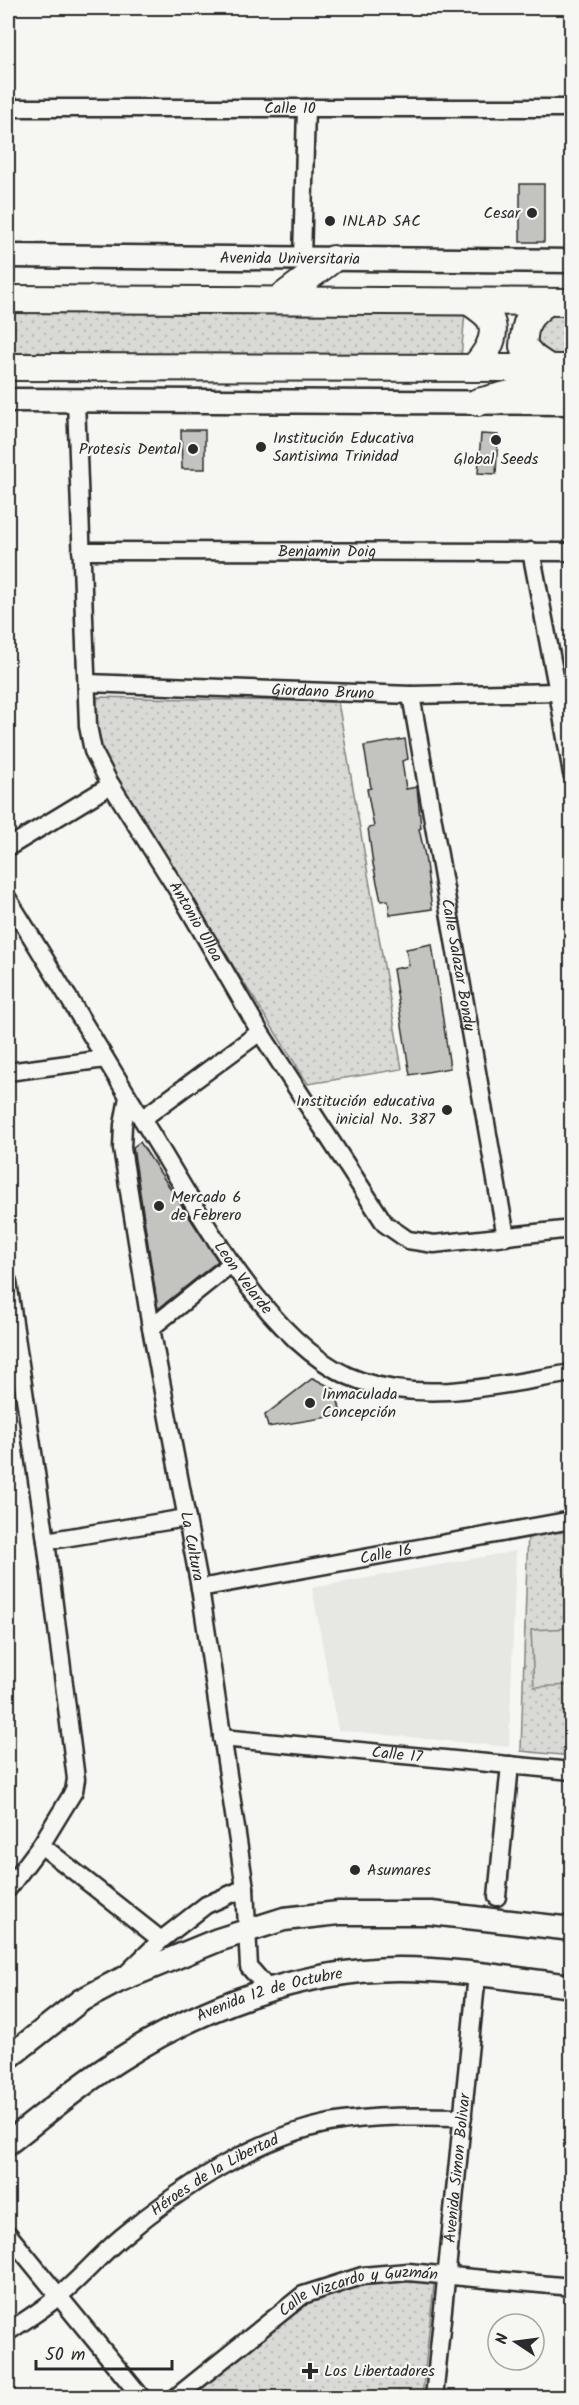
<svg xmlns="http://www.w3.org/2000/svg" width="579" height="2405" viewBox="0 0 579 2405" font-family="Kalam,sans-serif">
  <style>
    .built { fill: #e7e7e3 }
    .green { fill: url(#green-dots); stroke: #828280; stroke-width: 1.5 }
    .pitch { fill: #d9d9d5; stroke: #828280; stroke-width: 1.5 }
    .building { fill: #c3c3c0; stroke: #2b2b2b; stroke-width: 1.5 }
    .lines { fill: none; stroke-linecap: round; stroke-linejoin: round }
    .street-casing { stroke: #2b2b2b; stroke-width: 21 }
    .secondary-casing { stroke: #2b2b2b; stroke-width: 27 }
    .primary-casing { stroke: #2b2b2b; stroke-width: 30 }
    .street { stroke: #f6f6f2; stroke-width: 16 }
    .secondary { stroke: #f6f6f2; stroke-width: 22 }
    .primary { stroke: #f6f6f2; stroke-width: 26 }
    .poi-dot { fill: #2b2b2b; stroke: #f6f6f2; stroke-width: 2 }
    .labels { text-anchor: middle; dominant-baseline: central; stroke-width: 4.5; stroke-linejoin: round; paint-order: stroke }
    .street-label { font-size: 16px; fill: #2b2b2b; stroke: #f6f6f2 }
    .poi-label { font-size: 16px; fill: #2b2b2b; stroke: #f6f6f2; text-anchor: start }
  </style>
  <defs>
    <pattern id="green-dots" width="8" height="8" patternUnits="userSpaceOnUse" patternTransform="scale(1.5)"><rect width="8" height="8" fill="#d9d9d5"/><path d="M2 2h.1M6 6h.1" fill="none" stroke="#babab7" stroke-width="1.8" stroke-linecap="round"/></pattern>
  </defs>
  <rect width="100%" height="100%" fill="#f6f6f2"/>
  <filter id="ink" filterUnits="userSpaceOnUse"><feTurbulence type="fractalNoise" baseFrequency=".0167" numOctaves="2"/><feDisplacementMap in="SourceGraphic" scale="12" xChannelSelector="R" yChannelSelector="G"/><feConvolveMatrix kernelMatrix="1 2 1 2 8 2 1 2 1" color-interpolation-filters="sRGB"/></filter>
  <g filter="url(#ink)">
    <!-- built -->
    <path class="built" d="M516 1551 509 1747 338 1730 312 1588Z"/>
    <!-- green -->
    <g class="green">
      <path d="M8 310 465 312 461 358 8 355Z"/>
      <path d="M559 312H571V354H552L538 343V324Z"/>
      <path d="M97 697 338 702 402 1069 308 1084 115 779C99 745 94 735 97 697Z"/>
      <path d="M571 1522V1756L521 1751 528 1529Z"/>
      <path d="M376 2275H435L422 2397 179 2398 316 2293Z"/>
    </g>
    <!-- pitch -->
    <path class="pitch" d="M571 1628V1685L534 1687 531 1630Z"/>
    <!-- building -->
    <g class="building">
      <rect x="520" y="184" width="24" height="58"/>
      <path d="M181 430H205V469H182Z"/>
      <path d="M481 434 498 435 496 474 478 473Z"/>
      <path d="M405 739 408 759 402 761 406 789 417 787 421 828 419 829 425 856 432 909 390 915 388 900 381 901 373 864 368 828 374 827 367 789 371 788 364 746Z"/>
      <path d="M432 944 450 1068 410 1075 393 969 409 966 406 949Z"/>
      <path d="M140 1142 218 1261 158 1309 133 1147Z"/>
      <path d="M313 1378 336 1390 341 1415 268 1427 265 1415Z"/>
    </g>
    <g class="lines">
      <defs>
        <g id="street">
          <path id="s1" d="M8 108H572"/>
          <path d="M302 259 306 108"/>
          <path id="s2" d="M76 401 88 726 93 751 108 780 183 899 260 1032 385 1224 408 1240 434 1244 572 1229"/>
          <path id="s3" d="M81 551 572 552"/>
          <path d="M531 551 558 692 572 774"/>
          <path id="s4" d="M87 683 411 695 558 692"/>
          <path id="s5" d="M411 695 506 1237"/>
          <path d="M12 845 111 785"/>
          <path id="s6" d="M8 899C56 976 102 1054 150 1132 198 1209 270 1351 361 1381 430 1404 502 1384 572 1373"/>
          <path d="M8 1072 105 1059"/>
          <path id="s7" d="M128 1097 123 1125 122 1148 151 1328 200 1588 245 1888 249 1967 269 1990"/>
          <path d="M142 1119 260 1032"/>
          <path d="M8 1282 46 1541 76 1779 74 1791 41 1845 161 1940 206 1905 245 1888"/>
          <path d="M151 1328 232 1263"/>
          <path d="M46 1541 186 1518"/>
          <path id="s8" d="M200 1588 572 1520"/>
          <path id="s9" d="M222 1738 572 1771"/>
          <path d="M8 1889 41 1845"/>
          <path d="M497 1897 510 1765"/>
          <path d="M126 1974 161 1940"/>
          <path d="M8 2234 142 2398"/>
          <path id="s10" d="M8 2332C25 2320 44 2309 60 2295 82 2277 101 2254 123 2236 180 2188 257 2137 330 2123 374 2115 419 2116 463 2117"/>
          <path id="s11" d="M175 2398 303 2295 362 2276 408 2272 572 2287"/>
          <path id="s12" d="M434 2398 477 1974"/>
        </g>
        <g id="secondary">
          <path id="s13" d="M8 256 572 261"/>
          <path d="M8 400 572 403"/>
          <path d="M8 2058 80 2001 118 1981 218 1940 284 1919 339 1913H431L572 1929"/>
          <path id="s14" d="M8 2143C43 2116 79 2085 117 2061 201 2007 299 1970 399 1969 456 1969 515 1979 572 1986"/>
        </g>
        <g id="primary">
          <path d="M8 299 572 302"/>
          <path d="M278 300 333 259"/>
          <path d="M470 302C476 307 487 313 491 321 498 338 484 357 473 368"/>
          <path d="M547 302C527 317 525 321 523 346L534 358 549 368"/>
          <path d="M8 367 572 368"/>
          <path d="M478 402 572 379"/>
        </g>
      </defs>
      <!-- street casing -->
      <use href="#street" class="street-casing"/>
      <!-- secondary casing -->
      <use href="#secondary" class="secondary-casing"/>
      <!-- primary casing -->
      <use href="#primary" class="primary-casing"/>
      <!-- street -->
      <use href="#street" class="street"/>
      <!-- secondary -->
      <use href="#secondary" class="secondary"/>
      <!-- primary -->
      <use href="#primary" class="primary"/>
    </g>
  </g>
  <!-- markers -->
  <g class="poi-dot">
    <circle cx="532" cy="213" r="6"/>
    <circle cx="330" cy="221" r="6"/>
    <circle cx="496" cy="440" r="6"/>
    <circle cx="261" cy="447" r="6"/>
    <circle cx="193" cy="449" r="6"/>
    <circle cx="447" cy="1110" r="6"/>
    <circle cx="159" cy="1206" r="6"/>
    <circle cx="310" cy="1403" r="6"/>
    <circle cx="355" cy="1870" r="6"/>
    <path d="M307 2362h6v6h6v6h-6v6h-6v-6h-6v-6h6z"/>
  </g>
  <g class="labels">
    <!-- street labels -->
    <g class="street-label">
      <text stroke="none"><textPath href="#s1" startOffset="282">Calle 10</textPath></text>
      <text stroke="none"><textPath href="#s13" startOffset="282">Avenida Universitaria</textPath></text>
      <text stroke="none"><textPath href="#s3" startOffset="246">Benjamin Doig</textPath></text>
      <text stroke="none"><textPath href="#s4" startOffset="236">Giordano Bruno</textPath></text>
      <text stroke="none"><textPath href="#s2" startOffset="550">Antonio Ulloa</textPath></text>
      <text stroke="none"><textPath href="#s5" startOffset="274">Calle Salazar Bondy</textPath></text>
      <text stroke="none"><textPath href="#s6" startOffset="446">Leon Velarde</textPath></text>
      <text stroke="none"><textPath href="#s7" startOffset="456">La Cultura</textPath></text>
      <text stroke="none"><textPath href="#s8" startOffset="189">Calle 16</textPath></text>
      <text stroke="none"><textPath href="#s9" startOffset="176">Calle 17</textPath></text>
      <text stroke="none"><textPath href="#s14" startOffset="304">Avenida 12 de Octubre</textPath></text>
      <text stroke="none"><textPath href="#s12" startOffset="231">Avenida Simon Bolivar</textPath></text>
      <text stroke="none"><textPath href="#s10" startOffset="261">Héroes de la Libertad</textPath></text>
      <text stroke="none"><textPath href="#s11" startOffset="219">Calle Vizcardo y Guzmán</textPath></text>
    </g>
    <!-- poi labels -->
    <g class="poi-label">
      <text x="520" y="213" text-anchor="end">Cesar</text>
      <text x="342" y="221">INLAD SAC</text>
      <text x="273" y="438">Institución Educativa<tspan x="273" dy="18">Santisima Trinidad</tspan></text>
      <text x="181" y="449" text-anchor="end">Protesis Dental</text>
      <text x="496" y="459" text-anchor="middle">Global Seeds</text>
      <text x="435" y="1101" text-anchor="end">Institución educativa<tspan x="435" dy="18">inicial No. 387</tspan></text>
      <text x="171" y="1197">Mercado 6<tspan x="171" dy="18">de Febrero</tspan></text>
      <text x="322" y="1394">Inmaculada<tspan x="322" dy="18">Concepción</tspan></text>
      <text x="367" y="1870">Asumares</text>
      <text x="324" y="2371">Los Libertadores</text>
    </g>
  </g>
  <!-- margin -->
  <rect width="579" height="2405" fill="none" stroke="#f6f6f2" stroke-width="30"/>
  <rect x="15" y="15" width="549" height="2375" fill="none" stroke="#2b2b2b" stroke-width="2" filter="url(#ink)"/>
  <!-- north arrow -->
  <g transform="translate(516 2342) rotate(283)"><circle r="28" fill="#f6f6f2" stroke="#a5a5a2" stroke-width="1.5"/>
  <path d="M0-4.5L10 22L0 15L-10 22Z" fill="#2b2b2b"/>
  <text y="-9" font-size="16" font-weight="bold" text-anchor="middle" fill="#2b2b2b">N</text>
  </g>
  <!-- scale -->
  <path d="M36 2360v9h136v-9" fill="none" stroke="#2b2b2b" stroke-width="3"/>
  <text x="45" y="2360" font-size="18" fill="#2b2b2b" stroke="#f6f6f2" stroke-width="4.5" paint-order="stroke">50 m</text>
</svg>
